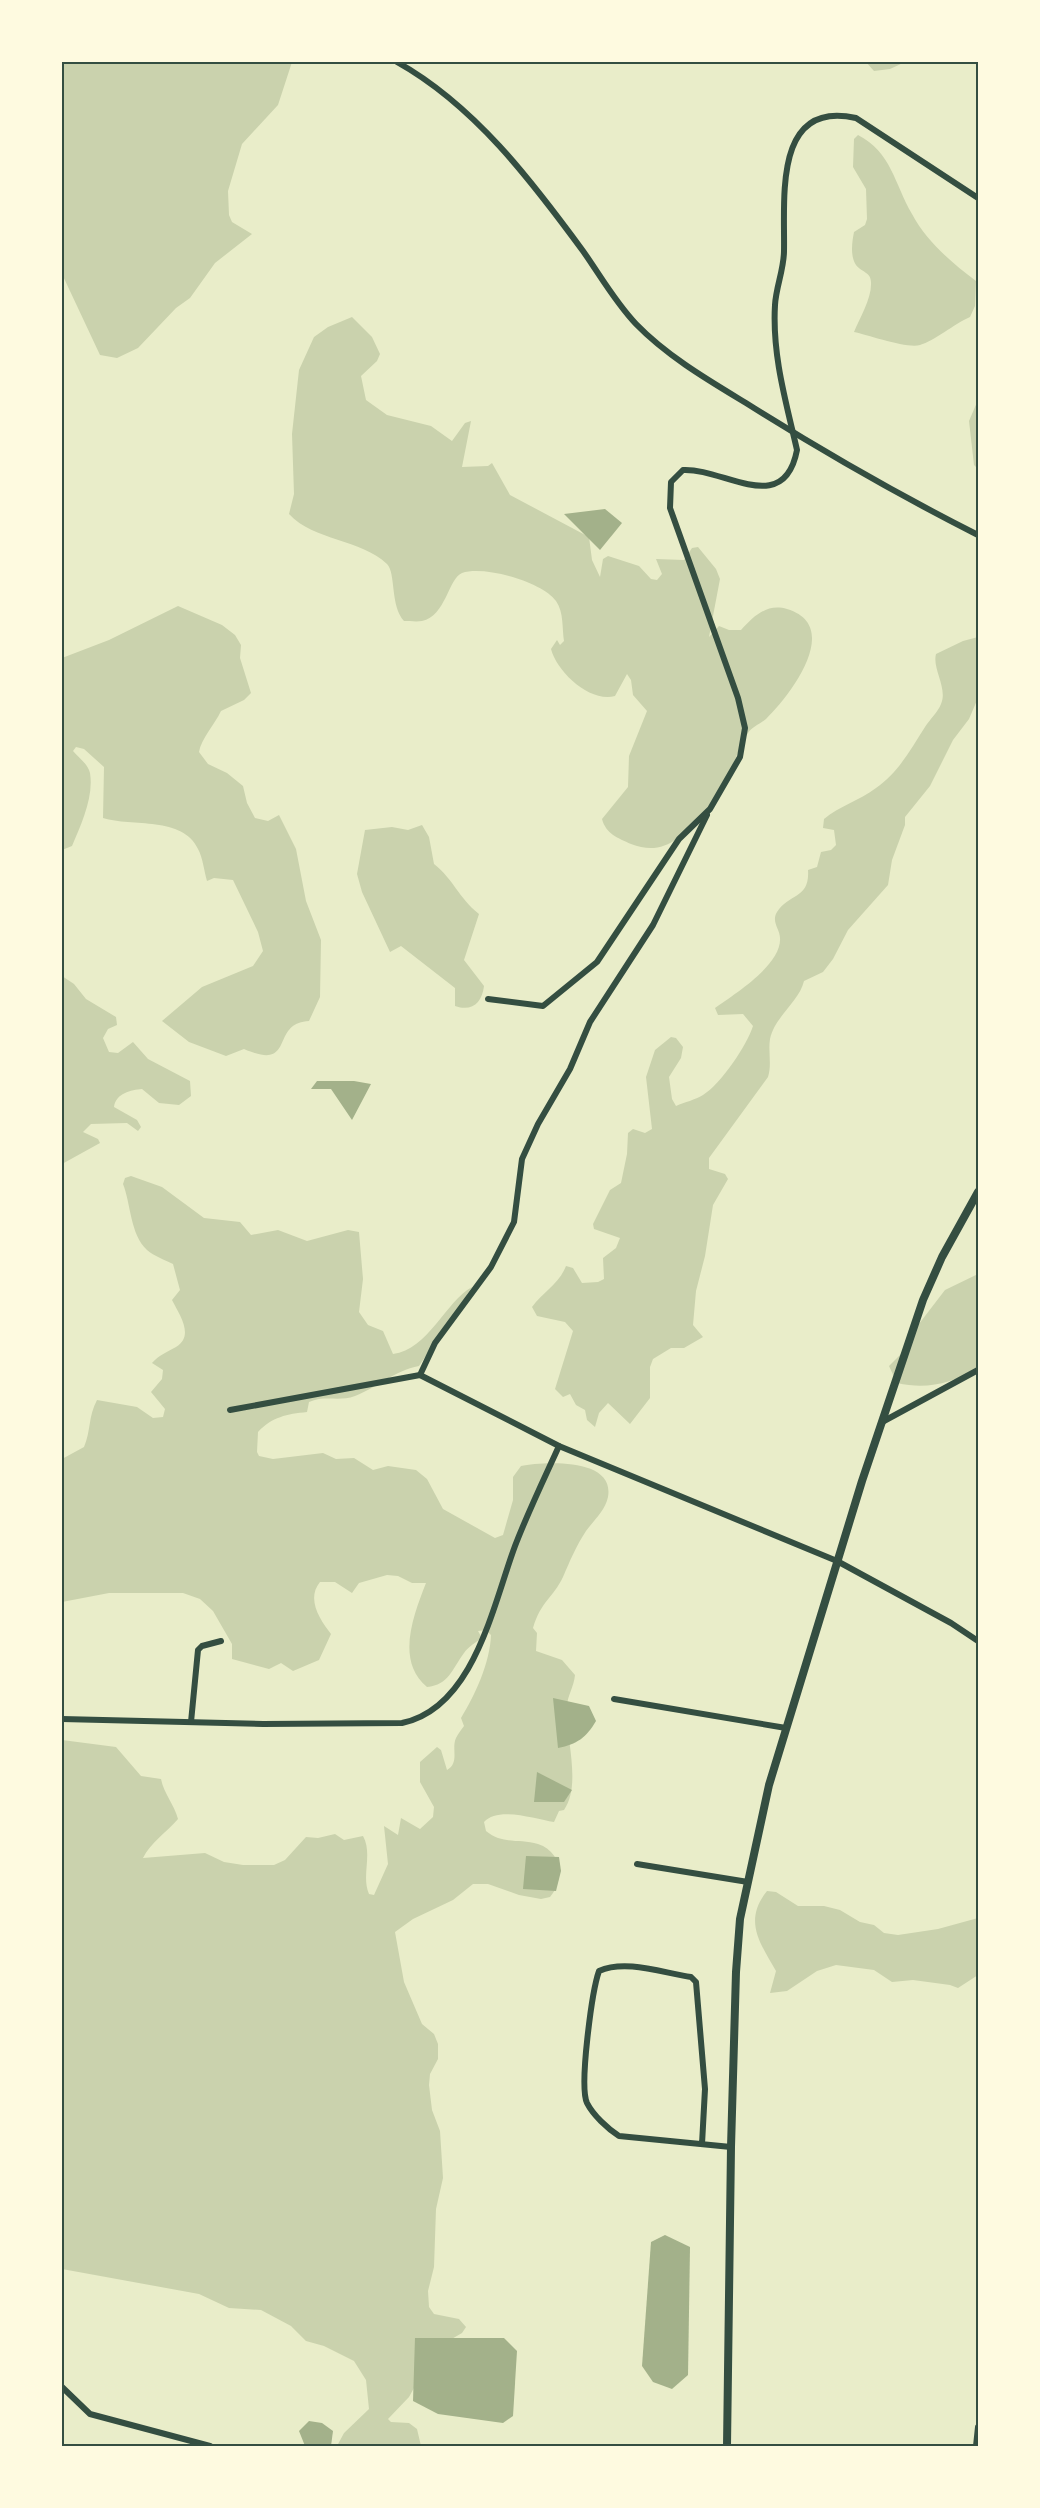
<svg xmlns="http://www.w3.org/2000/svg" width="1040" height="2508" viewBox="0 0 1040 2508" font-family="'IBM Plex Sans',sans-serif">
  <style>
    .green { fill: #cad2ad }
    .water { fill: #a3b18a }
    .lines { fill: none; stroke-linecap: round; stroke-linejoin: round }
    .minor { stroke: #344e41; stroke-width: 6 }
    .secondary { stroke: #344e41; stroke-width: 8 }
    .neatline { fill: none; stroke: #344e41; stroke-width: 2 }
  </style>
  <rect width="100%" height="100%" fill="#e9edc9"/>
  <!-- green -->
  <g class="green">
    <path d="M62 62H292L278 105 242 144 228 191 229 215 232 222 252 234 215 263 190 298 176 308 138 348 117 358 100 355 62 274Z"/>
    <path d="M866 62H905L890 69 874 71Z"/>
    <path d="M858 135C892 153 894 183 912 214 927 242 951 262 976 281L975 306 970 317C954 324 934 341 920 345 908 349 868 335 854 332 860 317 872 298 871 282 871 272 861 272 856 265 850 256 852 242 854 232L865 225 867 219 866 189 853 167 854 139Z"/>
    <path d="M352 317 372 337 380 354 377 361 361 376 366 400 387 415 431 426 452 441 465 423 471 421 462 467 488 466 492 463 510 495 589 537 592 560 600 577 603 559 608 556 639 566 651 579 657 580 662 574 656 559 684 560 692 548 698 547 716 569 720 579 709 637 719 626 729 630H741C754 616 767 603 787 609 844 626 789 697 766 719 760 724 752 727 748 733 742 741 738 753 734 762 717 797 709 814 678 838 663 849 649 851 631 844 618 838 606 834 602 819L628 787 629 756 647 711 633 695 631 680 627 674 615 696C590 703 557 672 551 649L557 640 560 645 564 641C562 629 564 612 556 601 543 582 484 565 462 573 448 579 446 616 422 621 417 622 409 621 404 621 390 606 396 573 387 564 361 539 314 541 289 514L294 494 292 434 299 370 314 337 328 327Z"/>
    <path d="M978 400V469L974 465 969 421Z"/>
    <path d="M178 606 222 625 235 635 241 645 240 658 251 693 244 700 221 711C215 724 201 739 199 752L208 764 227 773 243 786 247 803 255 818 268 821 279 815 296 849 306 901 321 940 320 997 309 1021C269 1023 297 1072 244 1049L226 1056 189 1042 162 1021 202 987 253 966 263 951 258 932 233 880 214 878 207 881C204 871 203 858 198 849 183 816 132 827 103 818L104 767 84 749 76 747 73 751C79 758 88 764 90 773 94 797 81 825 72 846L62 850V658L109 640Z"/>
    <path d="M978 637V698L969 719 953 740 930 786 905 817V825L892 860 888 885 848 930 833 959 823 972 804 981C799 1002 775 1016 770 1039 768 1052 772 1064 768 1077L709 1158V1169L725 1174 728 1179 713 1205 705 1256 696 1291 693 1325 703 1337 684 1348H671L653 1359 650 1367V1398L630 1424 608 1403 599 1413 595 1427 587 1420 585 1410 576 1405 570 1394 563 1397 555 1389 573 1331 565 1322 537 1316 532 1307C543 1292 559 1284 566 1266L573 1268 582 1283 598 1282 604 1279 603 1258 616 1248 620 1238 594 1229 593 1224 610 1190 621 1183 627 1154 628 1133 633 1129 645 1133 652 1129 646 1077 655 1050 671 1037 676 1038 683 1047 681 1058 669 1077 672 1099 676 1106C685 1102 695 1100 703 1095 721 1084 747 1045 753 1026L743 1014 718 1015 715 1008C733 995 782 965 780 938 780 929 771 922 777 912 789 893 810 899 808 870L817 867 821 852 831 850 836 845 834 830 823 828 824 819C839 806 859 801 876 788 898 773 911 749 925 727 930 719 938 712 941 704 948 688 932 669 936 654L963 641Z"/>
    <path d="M422 825 429 837 434 864C454 880 458 897 479 914L464 960 484 986C482 1003 472 1012 455 1006V988L401 946 390 952 362 892 357 874 365 830 392 827 408 830Z"/>
    <path d="M62 976 74 984 86 999 116 1017 117 1025 108 1029 103 1038 109 1052 118 1053 133 1042 148 1059 190 1081 191 1096 179 1105 159 1103 142 1089C131 1090 116 1093 114 1107L137 1120 141 1127 138 1131 127 1123 91 1124 83 1132 98 1139 100 1143 62 1164Z"/>
    <path d="M131 1176 162 1187 204 1218 240 1222 251 1235 278 1230 307 1241 348 1230 359 1232 363 1279 359 1312 368 1325 383 1331 393 1354C428 1350 446 1301 472 1287L419 1366C394 1371 378 1387 355 1396 339 1402 325 1395 309 1402L307 1412C287 1414 272 1417 258 1432L257 1452 259 1456 273 1459 323 1453 336 1459 354 1458 373 1470 388 1466 416 1470 427 1479 443 1509 495 1538 503 1535 513 1500V1477L521 1466C543 1462 615 1457 608 1497 605 1511 594 1520 586 1531 576 1546 570 1561 563 1577 553 1598 541 1601 533 1628L537 1633 536 1651 562 1660 575 1675C574 1687 567 1696 567 1707 565 1736 582 1784 564 1810L559 1811 554 1822C535 1819 498 1806 484 1822L486 1831C503 1845 519 1838 538 1844 562 1852 565 1879 550 1897L541 1899 519 1895 488 1884H473L453 1900 413 1919 395 1932 404 1982 422 2024 434 2034 438 2044V2059L430 2074 429 2085 432 2110 440 2131 443 2178 436 2209 434 2267 428 2291 429 2307 434 2314 459 2319 466 2327 462 2333 436 2348 409 2397 388 2419 391 2422 409 2423 417 2429 421 2446H337L344 2433 369 2409 366 2380 354 2361 324 2346 306 2341 291 2326 261 2310 229 2308 199 2294 62 2269V1740L116 1747 141 1776 161 1779C164 1794 174 1804 178 1819 167 1832 150 1843 143 1858L205 1853 224 1862 243 1865H274L285 1860 306 1837 318 1838 335 1834 344 1840 363 1836C373 1854 361 1876 369 1894L374 1895 388 1864 384 1826 398 1835 401 1818 420 1829 433 1817 434 1807 420 1782V1762L437 1747 441 1750 447 1770C460 1762 451 1749 456 1738 458 1734 461 1730 464 1726L461 1718C475 1695 490 1663 491 1635L486 1630 478 1631 482 1638C476 1642 468 1647 464 1653 452 1669 449 1685 427 1687 395 1661 414 1614 426 1583H412L398 1576 387 1575 359 1583 352 1593 335 1582H320C306 1599 320 1620 331 1634L319 1660 293 1671 281 1663 269 1669 232 1659V1644L213 1611 200 1599 183 1593H109L62 1602V1459L84 1447C91 1431 88 1417 97 1400L137 1407 153 1418 163 1417 165 1409 151 1392 162 1379 163 1370 152 1363C159 1355 167 1352 176 1347 195 1336 179 1314 172 1300L180 1290 173 1264C165 1260 154 1256 147 1250 130 1234 131 1204 123 1184L125 1178Z"/>
    <path d="M978 1274V1369C950 1383 928 1390 897 1383L889 1366 903 1352 912 1333 945 1290Z"/>
    <path d="M767 1891 776 1892 798 1906H824L840 1910 860 1922 874 1925 884 1933 898 1935 938 1929 978 1918V1975L958 1988 950 1985 913 1980 892 1982 874 1970 836 1965 817 1971 787 1991 770 1993 776 1971C760 1943 743 1921 767 1891Z"/>
  </g>
  <!-- water -->
  <g class="water">
    <path d="M605 509 622 523 600 550 564 514Z"/>
    <path d="M317 1081H354L371 1084 352 1120 331 1089H311Z"/>
    <path d="M553 1698 589 1706 596 1721C586 1738 577 1744 558 1748Z"/>
    <path d="M537 1772 572 1790 564 1802H534Z"/>
    <path d="M526 1856 559 1857 561 1871 556 1891 523 1889Z"/>
    <path d="M665 2235 690 2247 688 2375 672 2389 653 2382 642 2366 651 2242Z"/>
    <path d="M415 2338H504L517 2351 513 2416 503 2423 438 2414 413 2401Z"/>
    <path d="M309 2421 322 2423 333 2431 331 2446H305L299 2431Z"/>
  </g>
  <g class="lines">
    <!-- minor -->
    <g class="minor">
      <path d="M397 62C474 105 531 180 583 251 600 275 615 302 636 324 667 356 708 380 746 403 822 451 899 495 978 535"/>
      <path d="M488 999 543 1006 597 962 679 839 710 809 740 757 745 728 738 698 670 508 671 482 683 470C724 468 784 518 797 450 786 402 772 355 775 305 776 287 784 269 784 251 785 199 773 99 856 118L978 198"/>
      <path d="M420 1375 435 1343 491 1267 514 1222 522 1159 538 1124 570 1069 590 1022 653 925 707 815"/>
      <path d="M420 1375 559 1446 837 1561 951 1623 978 1641"/>
      <path d="M230 1410 420 1375"/>
      <path d="M884 1421 978 1370"/>
      <path d="M614 1699 786 1728"/>
      <path d="M62 1719 263 1724 402 1723C474 1708 493 1605 515 1546 528 1512 544 1479 559 1446"/>
      <path d="M191 1722 198 1650 202 1646 221 1641"/>
      <path d="M637 1864 748 1882"/>
      <path d="M702 2144 705 2089 696 1982 691 1977C663 1973 626 1959 599 1971 592 1991 579 2086 587 2103 593 2115 608 2129 619 2136L731 2147"/>
      <path d="M62 2387 90 2414 210 2446"/>
      <path d="M976 2446 978 2427"/>
    </g>
    <!-- secondary -->
    <path class="secondary" d="M727 2446 731 2147 736 1972 740 1919 769 1785 862 1481 923 1300 942 1257 978 1192"/>
  </g>
  <!-- border -->
  <rect width="1040" height="2508" fill="none" stroke="#fefae0" stroke-width="126"/>
  <rect x="63" y="63" width="914" height="2382" class="neatline"/>
</svg>
